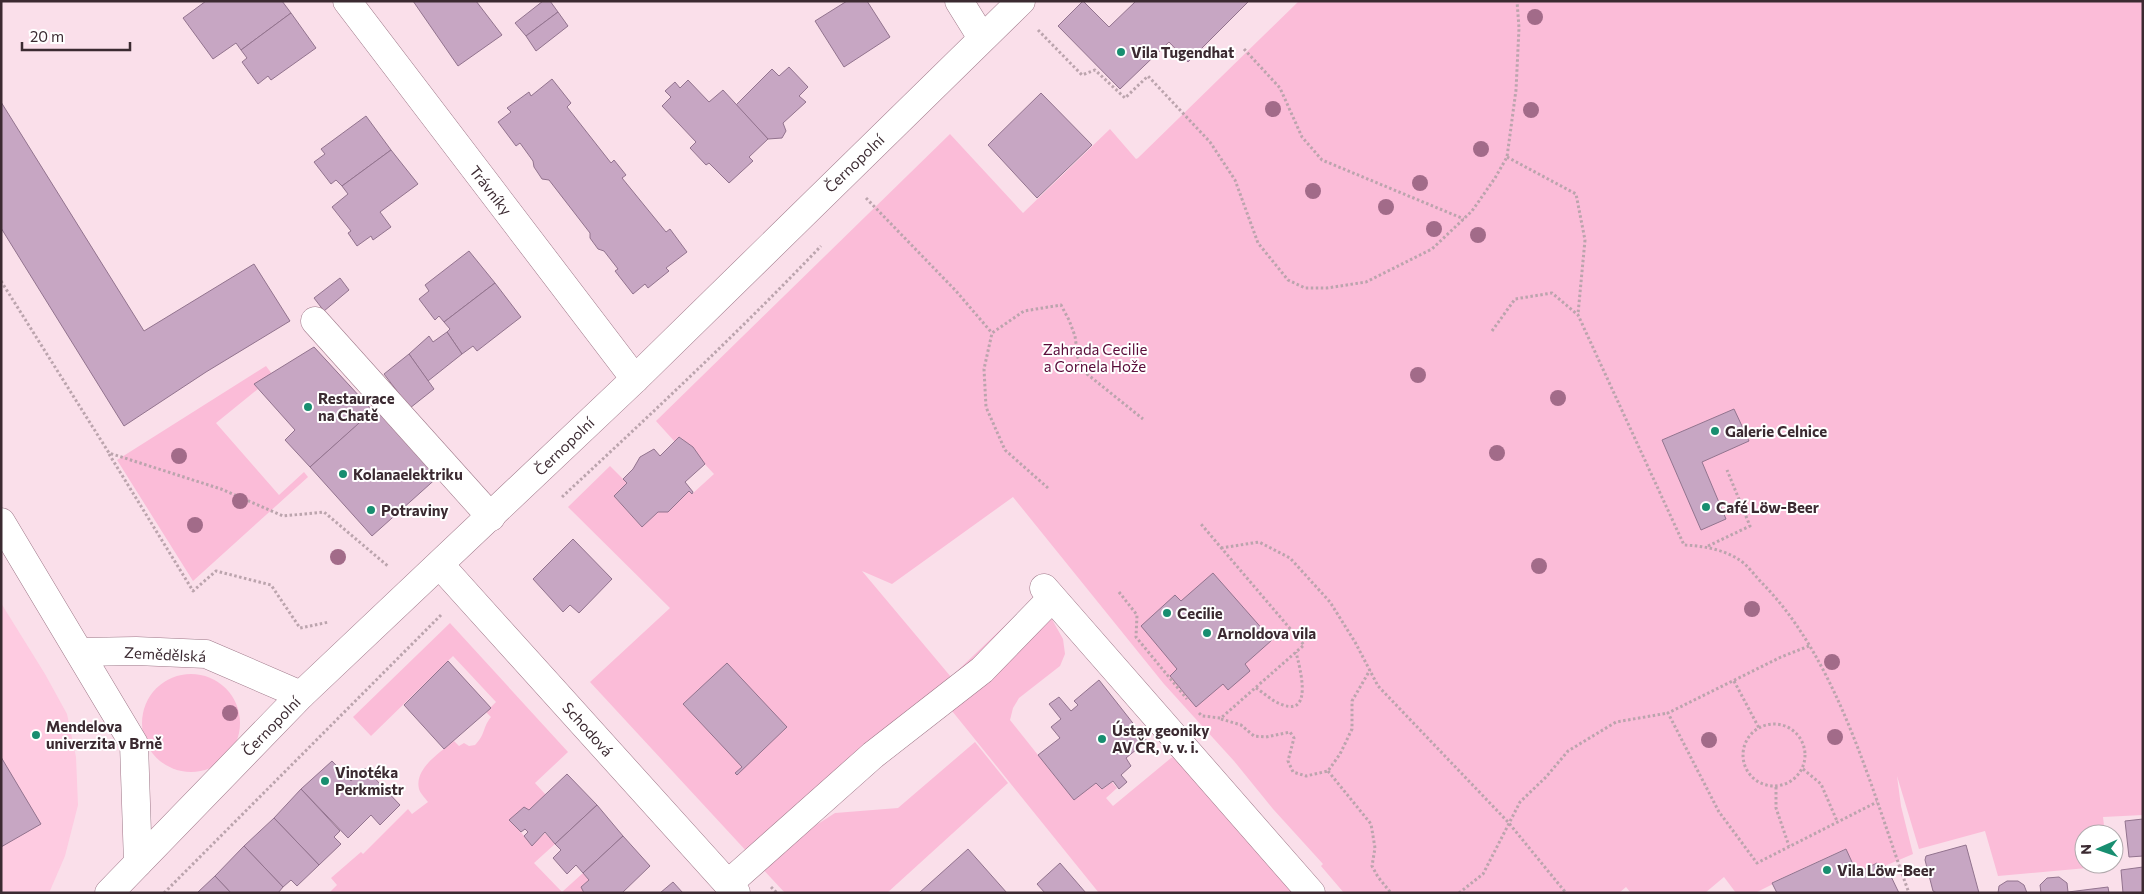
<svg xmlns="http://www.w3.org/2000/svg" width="2144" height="894" viewBox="0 0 2144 894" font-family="Commissioner,sans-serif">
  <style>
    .built { fill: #fecbe1 }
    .green { fill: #fbbcd8; fill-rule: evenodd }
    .building { fill: #c7a6c3; stroke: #92738e }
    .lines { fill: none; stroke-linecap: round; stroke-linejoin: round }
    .minor-casing { stroke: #9e7788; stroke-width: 29 }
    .path { stroke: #bba4ad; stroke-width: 3; stroke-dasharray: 2.5 2.5; stroke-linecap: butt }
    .minor { stroke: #fff; stroke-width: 28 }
    .tree { fill: #a26b89 }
    .poi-dot { fill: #188e70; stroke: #fff; stroke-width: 2 }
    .labels { text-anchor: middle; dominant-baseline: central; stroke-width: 4; stroke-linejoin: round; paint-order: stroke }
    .poi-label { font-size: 15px; font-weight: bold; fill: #3b2a31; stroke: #fff; text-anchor: start }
    .street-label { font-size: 15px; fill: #3b2a31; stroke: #fff }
    .park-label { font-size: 15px; fill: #5a0c3a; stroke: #fff }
  </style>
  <rect width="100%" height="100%" fill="#fadfea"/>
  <!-- built -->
  <path class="built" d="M1 603 45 674 67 714 76 757 78 805 65 856 49 893H1Z"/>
  <!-- green -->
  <g class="green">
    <path d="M1299 1H2143V815L2103 817 2105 834H2084V864H2109V866L1998 876 1985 831 1919 849 1897 776 1901 806 1913 854 1880 868 1877 863 1857 873 1845 849 1773 882V884L1755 893H1736L1724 877 1705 893H1631L1626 887 1619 893H1344L1321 866 1323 864 1273 809 1234 761 1164 684 1013 497 892 584 862 571 951 677 1044 588 1049 614 1063 639 1065 654 1060 666 1019 698 1013 708 1010 720 1074 800 1096 783 1103 789 1112 782 1117 788 1106 798 1113 806 1171 758 1178 755 1305 893H1099L940 696 749 854 590 682 670 608 568 507 610 466 627 483 614 496 642 527 658 512H668L689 491 692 494 714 474 699 458 693 448 680 437 675 442 656 421 950 134 1023 213 1110 129 1136 159 1138 158ZM1734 409 1749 441 1702 462 1726 519 1701 530 1662 440Z"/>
    <path d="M266 366 272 374 255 384 258 389 216 423 279 495 304 472 308 477 193 581 117 460Z"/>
    <path d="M450 623 568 752 535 783 546 795 529 810 524 807 510 820 532 845 545 833 555 844 534 863 562 892 583 873 589 880 581 887 584 893H329L337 885 331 878 361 852 363 854 408 809 412 814 428 802C425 798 420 793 419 789 414 768 441 752 454 741L459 746 464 743 469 746 475 745C486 734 482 728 491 717L486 712 496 702 453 656 371 736 353 717Z"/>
    <circle cx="191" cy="723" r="49"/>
    <path d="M975 742 1008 783 887 893H785L757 863 835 813 898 808Z"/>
  </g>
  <!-- building -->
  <g class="building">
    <path d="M206 1H282L291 13 241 50 236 43 213 59 183 18Z"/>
    <path d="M413 1H476L502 35 458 66Z"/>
    <path d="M543 1H550L558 12 526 36 515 23Z"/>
    <path d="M847 1H867L890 37 844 67 815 21Z"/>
    <path d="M1083 1 1109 27 1136 1H1249L1188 62 1169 42 1120 89 1058 26Z"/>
    <path d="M558 12 568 26 536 51 526 36Z"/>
    <path d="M291 13 316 48 271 80 268 76 258 84 242 62 247 58 241 50Z"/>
    <path d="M789 67 808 87 799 96 806 102 783 123 786 131 782 138 768 139 736 105 772 69 779 76Z"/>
    <path d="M552 79 571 103 567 107 611 163 614 160 626 175 622 178 666 232 670 229 687 252 666 268 669 271 648 288 645 284 633 294 615 271 618 269 604 251 598 249 590 238V233L549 180 542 179 534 167 533 161 520 143 516 146 498 122 511 112 507 108 529 92 531 96Z"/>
    <path d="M688 80 709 102 723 90 768 139 749 157 753 161 729 183 709 163 706 165 690 148 696 142 662 106 671 97 665 91 675 82 680 88Z"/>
    <path d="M1041 93 1092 145 1037 198 988 145Z"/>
    <path d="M1 102 144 331 254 264 290 321 206 372 124 426 1 228Z"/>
    <path d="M366 116 391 150 342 186 336 180 331 184 314 162 325 154 321 149Z"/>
    <path d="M391 150 418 184 380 212 391 227 373 240 371 236 357 246 348 233 351 231 332 207 348 194 342 186Z"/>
    <path d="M469 251 495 283 444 322 439 316 435 320 419 299 429 291 425 285Z"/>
    <path d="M340 278 349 290 324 311 314 298Z"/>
    <path d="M495 283 521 317 477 351 473 346 462 354 447 332 450 329 444 322Z"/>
    <path d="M447 332 462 354 428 381 409 354 429 336 433 342Z"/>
    <path d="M314 347 373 411 310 467 285 440 295 430 254 384Z"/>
    <path d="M409 354 434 389 410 408 384 374Z"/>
    <path d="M378 406 440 475 372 536 310 467Z"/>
    <path d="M1734 409 1749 441 1702 462 1726 519 1701 530 1662 440Z"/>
    <path d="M679 437 693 447 705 464 685 482 693 492 692 494 689 491 668 512H658L642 527 614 496 627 483 623 479 633 469 640 457 654 449 660 456Z"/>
    <path d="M573 539 612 579 579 613 570 605 563 612 533 579Z"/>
    <path d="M1213 573 1272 640 1245 664 1250 671 1228 690 1223 684 1196 707 1170 676 1177 669 1141 626 1175 595 1181 601Z"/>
    <path d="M448 661 491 708 444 749 404 705Z"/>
    <path d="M727 663 787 727 737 775 735 773 742 767 683 704Z"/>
    <path d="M1099 680 1147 741 1126 758 1131 766 1121 775 1127 782 1119 789 1113 781 1102 789 1096 783 1074 800 1038 755 1060 738 1051 727 1061 719 1049 704 1059 697 1071 711 1078 705 1074 701Z"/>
    <path d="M1 757 41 824 1 847Z"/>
    <path d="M332 761 351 781 365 768 400 805 380 825 371 815 348 838 301 789Z"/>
    <path d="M567 774 597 805 555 844 545 832 532 846 524 836 528 832 525 829 521 832 509 820 524 807 529 810Z"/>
    <path d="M301 789 340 831 334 837 341 844 319 865 274 818Z"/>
    <path d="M597 805 623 836 583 873 576 865 567 874 553 858 561 850 555 844Z"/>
    <path d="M274 818 319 865 297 886 291 880 283 887 244 846Z"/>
    <path d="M2143 819V856L2129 857 2125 821Z"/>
    <path d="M623 836 650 866 622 893H584L581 887 589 880 583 873Z"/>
    <path d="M1966 845 1979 893H1937L1933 891 1925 860 1926 856Z"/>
    <path d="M244 846 283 887 278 893H231L215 876Z"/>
    <path d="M968 849 1007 893H919Z"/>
    <path d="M1846 849 1857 873 1877 863 1880 868 1886 866 1899 893H1777L1772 883Z"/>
    <path d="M1060 863 1086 893H1045L1037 884Z"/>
    <path d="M2143 867V893H2123L2121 870Z"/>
    <path d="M215 876 231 893H197Z"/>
    <path d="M2059 877 2067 883 2068 892 2108 887 2109 893H2041L2040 885 2047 878Z"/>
    <path d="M2007 881H2018L2024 885 2027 893H1998L1999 886Z"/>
    <path d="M673 882 683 893H660Z"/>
  </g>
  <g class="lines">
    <defs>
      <g id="minor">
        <path d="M347 1 635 379"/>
        <path d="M959 1 982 38"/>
        <path d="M315 321 491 517"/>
        <path d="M1 522 134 744 138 863"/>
        <path d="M440 565 736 893"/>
        <path d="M1044 588 1311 893"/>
        <path d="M81 652 136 651 206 654 301 695"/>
        <path d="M728 884 873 755 982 670 1052 598"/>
        <path d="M109 893 301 695 635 379 1021 1"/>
      </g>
    </defs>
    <!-- minor casing -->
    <use href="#minor" class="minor-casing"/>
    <!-- path -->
    <g class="path">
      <path d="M1038 30 1082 75 1095 70 1125 98 1148 76 1210 142 1235 180 1258 243 1288 280 1305 288H1327L1366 282 1432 249 1472 211 1495 178 1507 157 1516 90 1519 28 1517 1"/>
      <path d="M1244 49 1280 88 1302 137 1322 160 1464 219"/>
      <path d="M1507 157 1576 194 1585 240 1578 314"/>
      <path d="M866 198 956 291 992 333"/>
      <path d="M1 281 109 453 221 489 283 516 324 512 389 567"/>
      <path d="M1492 331 1515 299 1552 293 1578 315 1684 545C1703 546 1722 549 1738 559 1747 564 1755 576 1762 583 1839 661 1872 792 1909 893"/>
      <path d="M109 454 193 591 216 571 271 585 300 628 329 622"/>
      <path d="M1048 488 1005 450 986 407 984 369 992 333 1024 311 1061 305 1069 320 1075 336 1078 358 1087 374 1143 419"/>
      <path d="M562 497C650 415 738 333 821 246"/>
      <path d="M1708 546 1750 526 1727 470"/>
      <path d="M1221 548 1259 542 1290 558 1330 602 1355 642 1378 686 1508 822 1566 893"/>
      <path d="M1119 592 1137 615 1136 637 1187 699"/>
      <path d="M1809 646 1781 657 1668 713 1719 812 1757 863 1877 802"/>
      <path d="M1734 681 1759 728"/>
      <path d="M1256 688C1264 693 1273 702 1283 705 1314 716 1299 665 1296 652"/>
      <path d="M1199 713 1202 716 1221 718 1304 645 1201 524"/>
      <path d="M1221 719 1241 725 1254 736 1266 737 1290 732 1294 738 1288 761 1293 772 1306 776 1328 771 1340 754 1352 729V701L1370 670"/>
      <circle cx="1774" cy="755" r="31"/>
      <path d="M1803 769 1821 784 1837 821"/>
      <path d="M1328 771 1371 824 1375 848 1372 866 1378 877 1391 893"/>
      <path d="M1776 787V808L1789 846"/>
      <path d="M771 887 777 893"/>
      <path d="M164 893 441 615"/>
      <path d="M1459 893 1483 874 1520 802 1546 777 1568 751 1616 722 1668 713"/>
    </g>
    <!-- minor -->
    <use href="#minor" class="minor"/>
  </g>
  <!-- trees -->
  <g class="tree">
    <circle cx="1535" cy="17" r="8"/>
    <circle cx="1273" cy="109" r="8"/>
    <circle cx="1531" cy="110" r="8"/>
    <circle cx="1481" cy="149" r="8"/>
    <circle cx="1420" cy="183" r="8"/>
    <circle cx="1313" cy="191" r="8"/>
    <circle cx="1386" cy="207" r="8"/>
    <circle cx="1434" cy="229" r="8"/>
    <circle cx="1478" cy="235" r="8"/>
    <circle cx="1418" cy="375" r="8"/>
    <circle cx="1558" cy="398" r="8"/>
    <circle cx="1497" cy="453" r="8"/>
    <circle cx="179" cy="456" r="8"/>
    <circle cx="240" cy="501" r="8"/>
    <circle cx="195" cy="525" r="8"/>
    <circle cx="338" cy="557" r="8"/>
    <circle cx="1539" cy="566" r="8"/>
    <circle cx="1752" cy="609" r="8"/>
    <circle cx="1832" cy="662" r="8"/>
    <circle cx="230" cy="713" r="8"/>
    <circle cx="1835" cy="737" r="8"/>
    <circle cx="1709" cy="740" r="8"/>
  </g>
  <!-- markers -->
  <g class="poi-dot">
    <circle cx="1121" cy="52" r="5"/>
    <circle cx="308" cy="407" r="5"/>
    <circle cx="1715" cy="431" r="5"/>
    <circle cx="343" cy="474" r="5"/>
    <circle cx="1706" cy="507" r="5"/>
    <circle cx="371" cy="510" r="5"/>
    <circle cx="1167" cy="613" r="5"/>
    <circle cx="1207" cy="633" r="5"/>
    <circle cx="36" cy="735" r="5"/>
    <circle cx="1102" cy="739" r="5"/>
    <circle cx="325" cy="781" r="5"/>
    <circle cx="1827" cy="870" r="5"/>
  </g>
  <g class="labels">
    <!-- poi labels -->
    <g class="poi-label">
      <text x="1131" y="52">Vila Tugendhat</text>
      <text x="318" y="398">Restaurace<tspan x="318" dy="17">na Chatě</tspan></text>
      <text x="1725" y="431">Galerie Celnice</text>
      <text x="353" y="474">Kolanaelektriku</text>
      <text x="1716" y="507">Café Löw-Beer</text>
      <text x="381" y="510">Potraviny</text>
      <text x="1177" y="613">Cecilie</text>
      <text x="1217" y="633">Arnoldova vila</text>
      <text x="46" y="726">Mendelova<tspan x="46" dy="17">univerzita v Brně</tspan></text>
      <text x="1112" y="730">Ústav geoniky<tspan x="1112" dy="17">AV ČR, v. v. i.</tspan></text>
      <text x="335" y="772">Vinotéka<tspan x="335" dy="17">Perkmistr</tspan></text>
      <text x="1837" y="870">Vila Löw-Beer</text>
    </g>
    <!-- street labels -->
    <g class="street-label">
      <text transform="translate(854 163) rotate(-44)">Černopolní</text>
      <text transform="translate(491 190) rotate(52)">Trávníky</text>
      <text transform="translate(564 446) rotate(-44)">Černopolní</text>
      <text transform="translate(165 654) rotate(3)">Zemědělská</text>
      <text transform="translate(271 726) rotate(-46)">Černopolní</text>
      <text transform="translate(588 729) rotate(48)">Schodová</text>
    </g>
    <!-- park labels -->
    <g class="park-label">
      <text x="1095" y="349">Zahrada Cecilie<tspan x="1095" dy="17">a Cornela Hože</tspan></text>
    </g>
  </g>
  <!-- border -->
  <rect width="2144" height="894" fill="none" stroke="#3b2a31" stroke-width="5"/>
  <!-- north arrow -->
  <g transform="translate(2099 849) rotate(268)"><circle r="24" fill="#ffffff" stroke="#b1aaad"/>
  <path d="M0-4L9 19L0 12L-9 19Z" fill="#188e70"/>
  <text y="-8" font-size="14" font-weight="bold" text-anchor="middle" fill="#3b2a31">N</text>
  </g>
  <!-- scale -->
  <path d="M22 42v8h108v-8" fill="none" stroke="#3b2a31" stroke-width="2.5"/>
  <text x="30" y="42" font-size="15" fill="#3b2a31" stroke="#ffffff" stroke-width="4" paint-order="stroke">20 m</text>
</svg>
